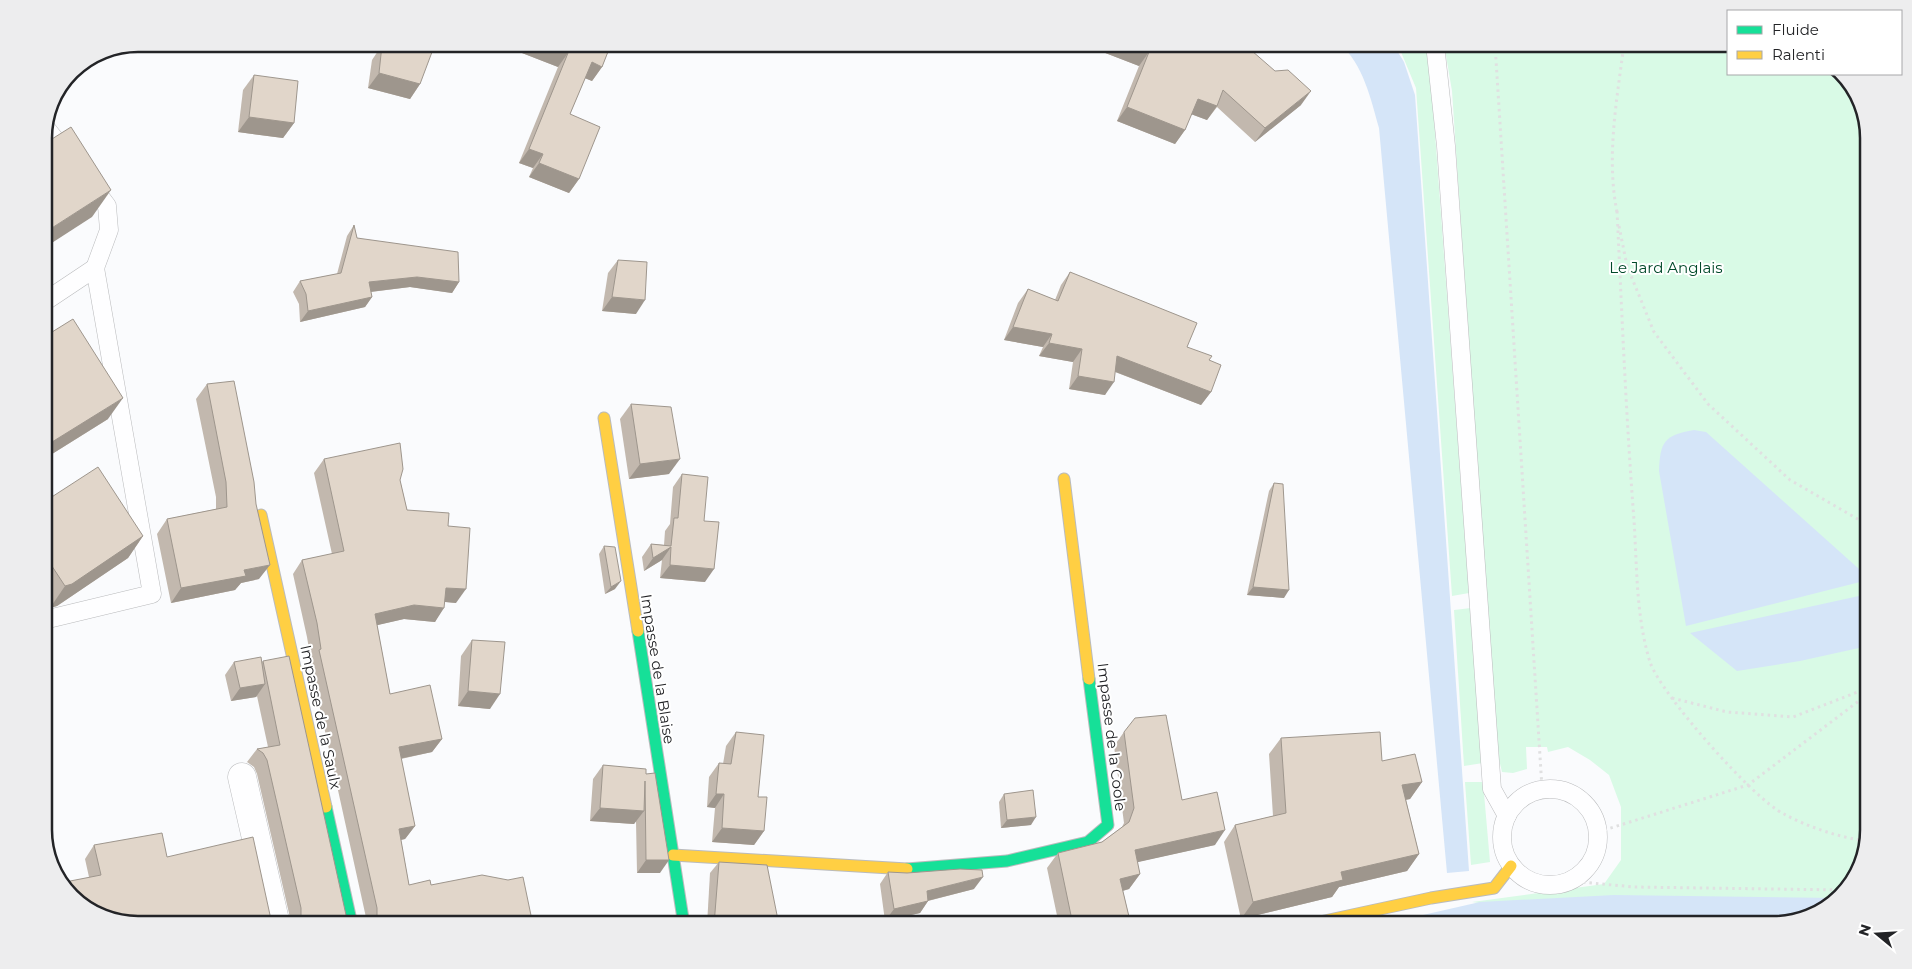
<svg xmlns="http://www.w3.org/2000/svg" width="1912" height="969" viewBox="0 0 1912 969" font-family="Montserrat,sans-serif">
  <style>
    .green { fill: #d9fae6 }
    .water { fill: #d5e5f8 }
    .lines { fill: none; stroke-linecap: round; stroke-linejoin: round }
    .lane-casing { stroke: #babbbd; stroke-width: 19 }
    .street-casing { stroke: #babbbd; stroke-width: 29 }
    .fast-casing { stroke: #babbbd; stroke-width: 13 }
    .slow-casing { stroke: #babbbd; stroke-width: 13 }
    .path { stroke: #e0e0e1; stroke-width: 3; stroke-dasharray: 2.5 4; stroke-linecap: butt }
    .lane { stroke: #fefeff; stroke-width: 18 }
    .street { stroke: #fefeff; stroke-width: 28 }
    .fast { stroke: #16e098; stroke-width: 11 }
    .slow { stroke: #ffcf43; stroke-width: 11 }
    .wall { fill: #c2b8ae }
    .shaded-wall { fill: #9e968d }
    .building { fill: #e1d6ca; stroke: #9e968d }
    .labels { text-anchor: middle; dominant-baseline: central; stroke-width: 4; stroke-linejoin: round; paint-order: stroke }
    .park-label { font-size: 15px; fill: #01492a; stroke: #fff }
    .street-label { font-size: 15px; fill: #232427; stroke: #fff }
    .rim { fill: none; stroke: #232427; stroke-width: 2.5 }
  </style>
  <rect width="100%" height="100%" fill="#fafbfd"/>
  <!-- green -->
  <g class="green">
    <path d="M1444 44H1728V74H1838L1852 86 1868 133V830L1859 872 1826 909 1773 925 1612 922 1472 902 1604 884 1621 860V807L1609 775 1590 760 1568 747 1548 752 1547 747H1526L1527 769 1513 773 1502 772 1496 747 1452 91Z"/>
    <path d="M1412 47 1429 52 1469 593 1452 596 1416 88 1401 52Z"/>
    <path d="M1471 608 1483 763 1464 766 1454 610Z"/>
    <path d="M1465 782H1483L1490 862 1471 865Z"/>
  </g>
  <!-- water -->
  <g class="water">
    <path d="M139 44H312L101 52Z"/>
    <path d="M1340 44H1393L1404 62 1415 95 1469 871 1447 873 1379 128C1371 99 1363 64 1340 44Z"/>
    <path d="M1694 430 1706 432 1868 577V580L1686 626 1659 471C1660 442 1664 435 1694 430Z"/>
    <path d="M1868 594V646L1800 661 1737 671 1690 633Z"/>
    <path d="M1614 895 1836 898 1826 909 1773 925H1379L1480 902Z"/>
  </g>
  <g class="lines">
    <defs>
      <g id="lane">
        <path d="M1435 44 1446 146 1492 789 1507 816"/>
        <path d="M46 128 68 156"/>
        <path d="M89 182 107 206 109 230 95 268"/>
        <path d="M44 302 95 268 152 594 44 620"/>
        <circle cx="1550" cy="837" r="48"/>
      </g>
      <path id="street" d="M242 777 276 925"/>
      <g id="fast">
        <path d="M638 631 684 925"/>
        <path d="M326 807 352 925"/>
        <path d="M907 869 1007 861 1088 842 1108 825 1089 679"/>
      </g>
      <g id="slow">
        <path d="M604 418 638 631"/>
        <path d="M1064 479 1089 679"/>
        <path d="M261 515 326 807"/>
        <path d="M673 855 907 869"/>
        <path d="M1306 925 1431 898 1494 888 1511 866"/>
      </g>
    </defs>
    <!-- lane casing -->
    <use href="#lane" class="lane-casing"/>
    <!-- street casing -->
    <use href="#street" class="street-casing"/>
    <!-- fast casing -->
    <use href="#fast" class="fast-casing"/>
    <!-- slow casing -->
    <use href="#slow" class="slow-casing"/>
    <!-- path -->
    <g class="path">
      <path d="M1495 44 1542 788"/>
      <path d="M1832 74 1855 95"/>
      <path d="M1617 211C1622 314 1626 417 1634 520 1637 567 1636 617 1650 662 1660 693 1754 800 1784 814 1808 827 1838 837 1866 841"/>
      <path d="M1617 212C1606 157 1617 99 1624 44"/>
      <path d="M1619 226 1627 266 1654 332 1708 404 1790 480 1868 525"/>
      <path d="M1672 698 1727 712 1793 717 1868 688"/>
      <path d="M1598 832 1748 785 1868 694"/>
      <path d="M1570 881 1634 887 1843 890"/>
    </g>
    <!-- lane -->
    <use href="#lane" class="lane"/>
    <!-- street -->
    <use href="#street" class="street"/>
    <!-- fast -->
    <use href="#fast" class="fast"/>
    <!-- slow -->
    <use href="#slow" class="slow"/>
  </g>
  <!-- wall -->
  <g class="wall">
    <path d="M528 44H611L602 67 592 81 585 78 570 114 579 179 569 193 529 177 533 168 519 163 558 67 522 53Z"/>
    <path d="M1097 44H1244L1301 105 1255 142 1217 107 1207 120 1191 114 1185 130 1175 144 1117 121 1139 66 1095 49Z"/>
    <path d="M382 45 420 84 410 99 368 88 372 60Z"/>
    <path d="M254 75 294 123 283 138 238 132 243 90Z"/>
    <path d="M354 225 357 238 459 282 452 293 410 287 371 292 372 297 365 307 300 322 299 304 293 292 300 281 337 274 347 236Z"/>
    <path d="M618 260 636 314 602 311 608 273Z"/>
    <path d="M1070 272 1187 347 1209 360 1211 392 1201 405 1115 372 1105 395 1069 389 1073 362 1039 356 1043 347 1004 340 1018 303 1028 289 1055 300 1061 285Z"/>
    <path d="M44 337 108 419 44 459Z"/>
    <path d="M207 384 259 579 241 583 235 590 171 603 157 534 167 519 216 509V497L196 399Z"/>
    <path d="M631 404 669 474 629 479 620 419Z"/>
    <path d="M324 459 400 480 407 510 448 526 456 603 445 602 435 622 404 619 377 625 390 694 442 739 432 752 401 759 415 826 405 839 401 840 409 885H431L533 925H367V922L310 663 311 661 307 637 293 574 302 560 332 554 314 473Z"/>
    <path d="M682 474 704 521 705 582 660 578 662 560 644 571 642 557 651 544 664 545 665 531 670 524 673 487Z"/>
    <path d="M1274 483 1284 598 1247 595 1269 491Z"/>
    <path d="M44 502 143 536 128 558 57 606 50 608 44 599Z"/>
    <path d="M604 546 615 589 605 594 599 554Z"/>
    <path d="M472 640 490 709 458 706 461 656Z"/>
    <path d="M263 661 346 915 291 925V922L257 774 254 767 247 762 257 749 268 747 257 696 256 697 231 701 225 675 234 662H262Z"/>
    <path d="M736 732 758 797 764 831 754 845 712 842 715 808 707 807 709 777 719 763 723 764 726 746Z"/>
    <path d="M1124 732 1182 800 1215 845 1137 862 1140 874 1129 889 1123 891 1131 925H1059L1047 868 1058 853 1102 842 1122 827 1124 823 1114 746Z"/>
    <path d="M1281 738 1382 761 1422 782 1410 799 1406 800 1419 854 1407 871 1339 887 1332 897 1241 919 1224 842 1235 825 1273 816 1269 754Z"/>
    <path d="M603 765 646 774 660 873H637L636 821 634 824 590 821 593 779Z"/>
    <path d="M1004 794 1031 825 1001 828 999 802Z"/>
    <path d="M94 845 167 857 270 915 274 922 280 925H139L89 877 85 859Z"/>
    <path d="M719 862 779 925H707L710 873Z"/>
    <path d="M888 872 974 889 928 901 920 913 885 921 880 884Z"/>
  </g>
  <!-- shaded-wall -->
  <g class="shaded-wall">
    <path d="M528 44H545L568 53 558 67 522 53Z"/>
    <path d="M1099 44H1127L1149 52 1139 66 1095 49Z"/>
    <path d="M592 62 602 67 592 81 582 77Z"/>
    <path d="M379 73 420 84 410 99 368 88Z"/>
    <path d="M1311 91 1301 105 1255 142 1265 128Z"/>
    <path d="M1198 99 1217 106 1207 120 1188 113Z"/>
    <path d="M1127 107 1185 130 1175 144 1117 121Z"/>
    <path d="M249 117 294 123 283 138 238 132Z"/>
    <path d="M529 149 543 154 533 168 519 163Z"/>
    <path d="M539 163 579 179 569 193 529 177Z"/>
    <path d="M111 190 92 217 44 248V233Z"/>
    <path d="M417 277 459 282 452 293 410 287 361 293 369 282Z"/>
    <path d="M372 297 365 307 300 322 308 311Z"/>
    <path d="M612 297 645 300 636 314 602 311Z"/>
    <path d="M1013 327 1052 334 1043 347 1004 340Z"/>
    <path d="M1049 343 1082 349 1073 362 1039 356Z"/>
    <path d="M1117 356 1211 392 1201 405 1108 369Z"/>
    <path d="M1078 376 1114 382 1105 395 1069 389Z"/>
    <path d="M123 398 108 419 44 459V453L52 442Z"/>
    <path d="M680 459 669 474 629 479 640 464Z"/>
    <path d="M143 536 128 558 57 606 50 608 65 586Z"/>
    <path d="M671 547 662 560 644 571 653 558Z"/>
    <path d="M270 565 259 579 241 583 235 590 171 603 181 588 244 570Z"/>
    <path d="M670 565 714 569 705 582 660 578Z"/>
    <path d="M621 581 615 589 605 594 611 587Z"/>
    <path d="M1253 587 1289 590 1284 598 1247 595Z"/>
    <path d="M446 588 466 589 456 603 436 601Z"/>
    <path d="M414 605 444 608 435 622 404 619 365 628 375 614Z"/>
    <path d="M265 684 256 697 231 701 240 688Z"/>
    <path d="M468 691 500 694 490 709 458 706Z"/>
    <path d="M442 739 432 752 389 761 399 747Z"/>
    <path d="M1422 782 1410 799 1391 802 1402 785Z"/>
    <path d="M716 794H724L715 808 707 807Z"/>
    <path d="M600 808 644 811 634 824 590 821Z"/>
    <path d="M1036 817 1031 825 1001 828 1007 820Z"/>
    <path d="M415 826 405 839 389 842 399 829Z"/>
    <path d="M722 828 764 831 754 845 712 842Z"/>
    <path d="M1225 830 1215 845 1125 865 1135 850Z"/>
    <path d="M1419 854 1407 871 1339 887 1332 897 1241 919 1253 902 1341 872Z"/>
    <path d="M646 860H669L660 873H637Z"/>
    <path d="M1140 874 1129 889 1110 894 1120 879Z"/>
    <path d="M983 877 974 889 919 903 927 891Z"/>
    <path d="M928 901 920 913 885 921 894 909Z"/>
    <path d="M180 921 177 925H159Z"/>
  </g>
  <!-- building -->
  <g class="building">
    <path d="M411 44H435L420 84 379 73 382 45Z"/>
    <path d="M545 44H611L602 67 592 62 570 114 600 127 579 179 539 163 543 154 529 149 568 53Z"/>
    <path d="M1127 44H1244L1275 71 1288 70 1311 91 1265 128 1223 90 1217 106 1198 99 1185 130 1127 107 1149 52Z"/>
    <path d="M254 75 298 81 294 123 249 117Z"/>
    <path d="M71 127 111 190 44 233V144Z"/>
    <path d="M354 225 357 238 458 252 459 282 417 277 369 282 372 297 308 311 306 294 300 281 341 273Z"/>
    <path d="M618 260 647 262 645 300 612 297Z"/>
    <path d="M1070 272 1197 323 1187 347 1212 356 1209 360 1221 365 1211 392 1117 356 1114 382 1078 376 1082 349 1049 343 1052 334 1013 327 1028 289 1058 301Z"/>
    <path d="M73 319 123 398 52 442 44 430V337Z"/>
    <path d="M234 381 254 482 256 504 270 565 244 570 246 576 181 588 167 519 227 507 226 482 207 384Z"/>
    <path d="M631 404 671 407 680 459 640 464Z"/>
    <path d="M400 443 403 469 400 480 407 510 449 513 448 526 470 528 466 589 446 588 444 608 414 605 375 614 390 694 430 685 442 739 399 747 415 826 399 829 409 885 430 880 431 885 482 875 508 880 523 877 533 925H368L372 922 377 916V908L319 650 321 649 317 623 302 560 344 551 324 459Z"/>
    <path d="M98 467 143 536 72 584 65 586 44 554V502Z"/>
    <path d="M682 474 708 477 704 521 719 522 714 569 670 565 671 547 653 558 651 544 671 546 674 518H678Z"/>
    <path d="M1274 483 1283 484 1289 590 1253 587Z"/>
    <path d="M604 546 615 547 621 581 611 587Z"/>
    <path d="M472 640 505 642 500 694 468 691Z"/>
    <path d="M289 656 346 915 350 922 356 925H292L297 922 301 915V908L267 760 263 753 257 749 280 745 263 661Z"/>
    <path d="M261 657 265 684 240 688 234 662Z"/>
    <path d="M1166 715 1182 800 1217 792 1225 830 1135 850 1140 874 1120 879 1131 925H1073L1058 853 1102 842 1129 822 1134 808 1124 732 1135 718Z"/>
    <path d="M736 732 764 735 758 797H767L764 831 722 828 724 794H716L719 763 731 764Z"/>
    <path d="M1380 732 1382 761 1415 754 1422 782 1402 785 1419 854 1341 872 1343 880 1253 902 1235 825 1286 813 1281 738Z"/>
    <path d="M603 765 646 769V774L655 773 669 860H646L645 781 644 811 600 808Z"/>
    <path d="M1033 790 1036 817 1007 820 1004 794Z"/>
    <path d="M162 833 167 857 253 837 270 915 274 922 280 925H181L180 921 159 925H139L97 916 60 883 101 875 94 845Z"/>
    <path d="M719 862 767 865 779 925H714Z"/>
    <path d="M960 869 982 870 983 877 927 891 928 901 894 909 888 872 907 873Z"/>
  </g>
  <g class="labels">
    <!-- park labels -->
    <g class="park-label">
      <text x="1666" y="267">Le Jard Anglais</text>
    </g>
    <!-- street labels -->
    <g class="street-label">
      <text transform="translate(658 669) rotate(81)">Impasse de la Blaise</text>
      <text transform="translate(321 717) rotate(78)">Impasse de la Saulx</text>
      <text transform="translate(1112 737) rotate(83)">Impasse de la Coole</text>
    </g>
  </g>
  <!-- crop -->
  <path d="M0 0H1912V969H0ZM138 52H1774A86 86 0 0 1 1860 138V830A86 86 0 0 1 1774 916H138A86 86 0 0 1 52 830V138A86 86 0 0 1 138 52Z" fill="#ededee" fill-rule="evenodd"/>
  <path class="rim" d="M138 52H1774A86 86 0 0 1 1860 138V830A86 86 0 0 1 1774 916H138A86 86 0 0 1 52 830V138A86 86 0 0 1 138 52Z"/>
  <!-- legend -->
  <rect x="1727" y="10" width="175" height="65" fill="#ffffff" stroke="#a7a7a9"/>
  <rect x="1737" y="26" width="25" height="8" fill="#16e098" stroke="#a7a7a9"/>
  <text x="1772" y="35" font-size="15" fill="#232427">Fluide</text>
  <rect x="1737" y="51" width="25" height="8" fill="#ffcf43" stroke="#a7a7a9"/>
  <text x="1772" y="60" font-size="15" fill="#232427">Ralenti</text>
  <!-- north arrow -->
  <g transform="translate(1877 934) rotate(288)" stroke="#ffffff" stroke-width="4" paint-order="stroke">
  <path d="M0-4L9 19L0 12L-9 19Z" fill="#232427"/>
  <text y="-8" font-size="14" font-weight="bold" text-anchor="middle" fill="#232427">N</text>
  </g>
</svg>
